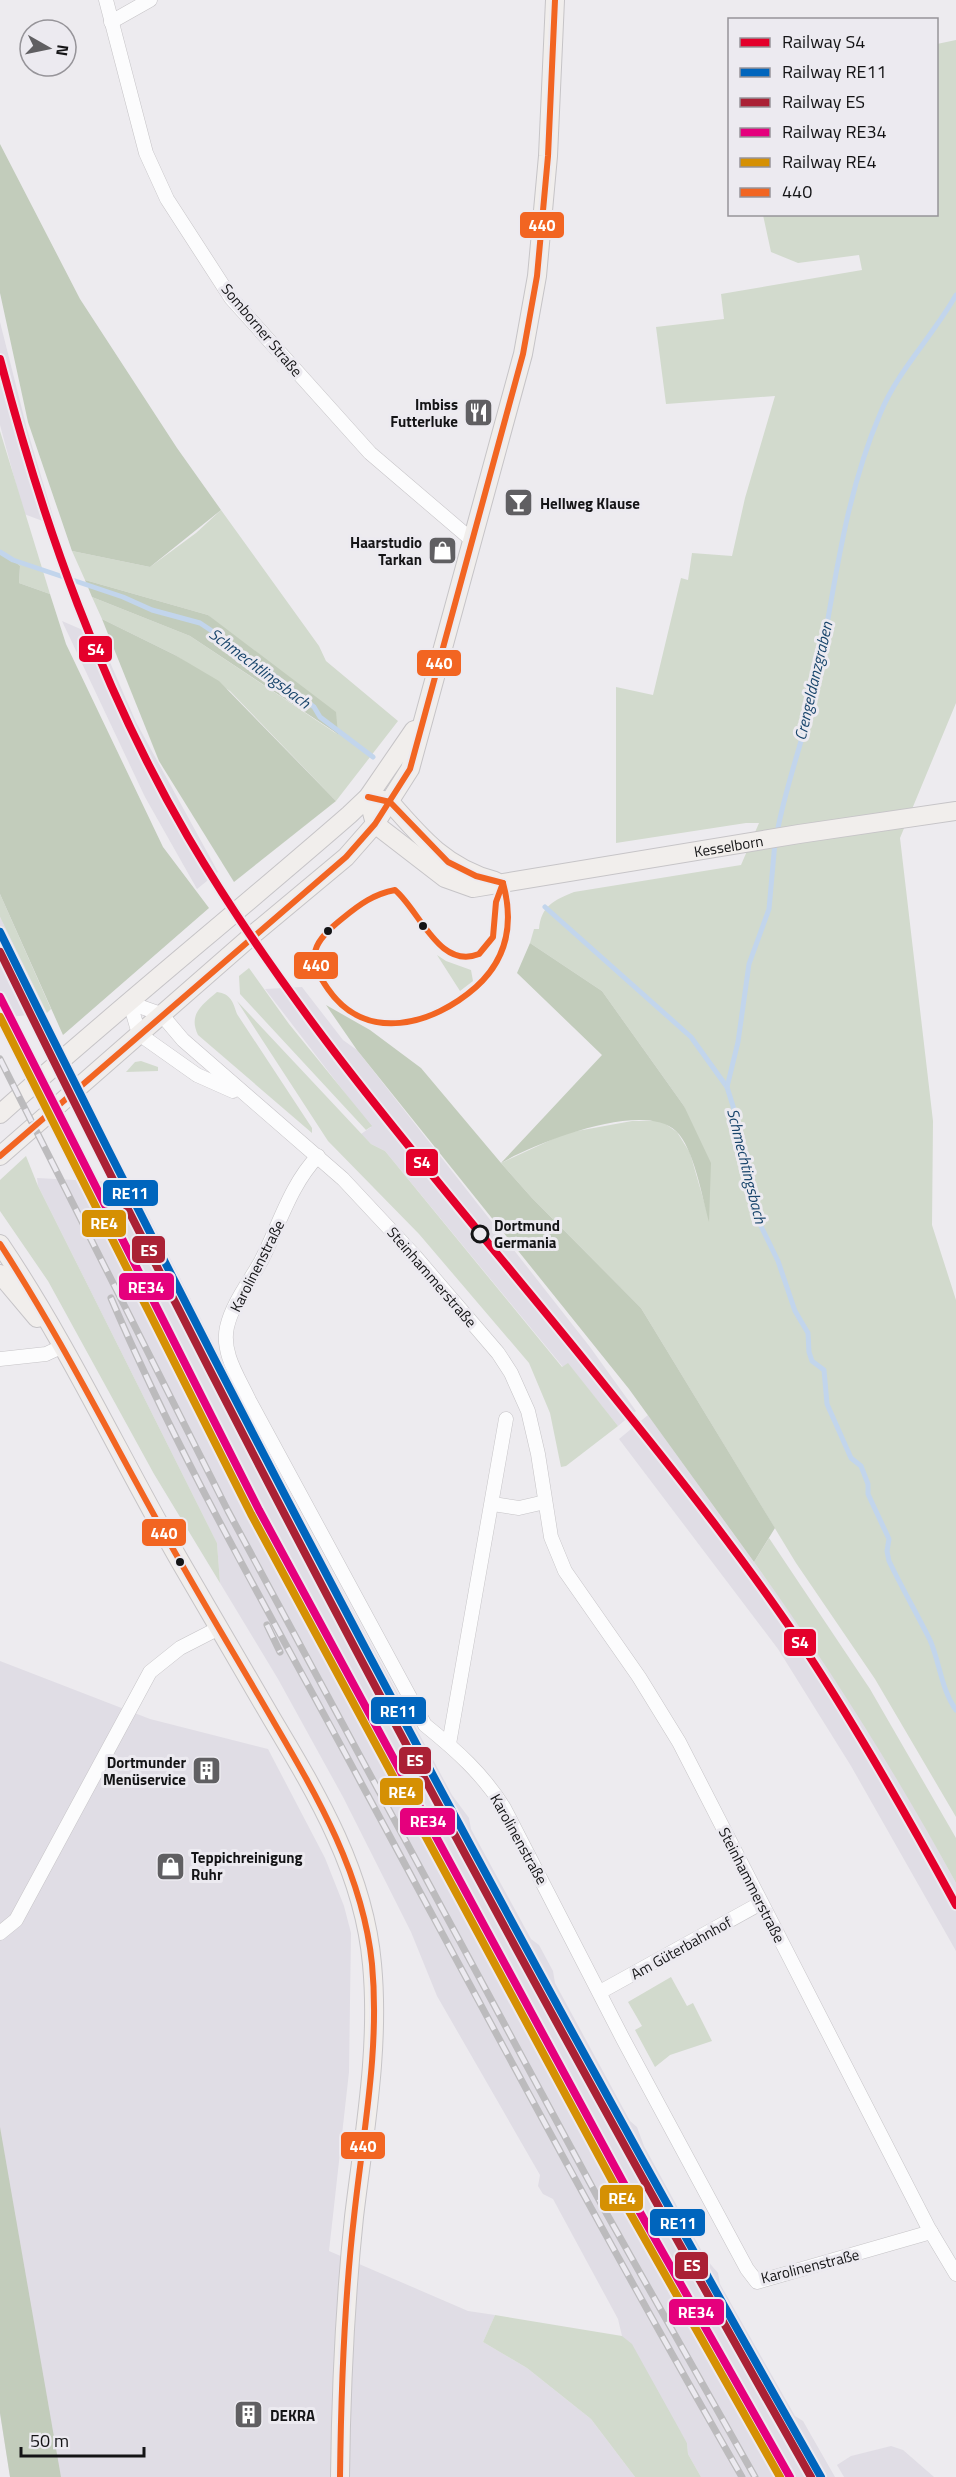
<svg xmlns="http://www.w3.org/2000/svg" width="956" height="2477" viewBox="0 0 956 2477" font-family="'Titillium Web',sans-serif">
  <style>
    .built { fill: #e0dde5 }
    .green { fill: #d2dacd }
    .forest { fill: #c2ccbb }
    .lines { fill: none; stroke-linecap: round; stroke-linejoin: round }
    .stream { stroke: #c2d5ec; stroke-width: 5 }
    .street-casing { stroke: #c6c4c7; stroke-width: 15 }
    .secondary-casing { stroke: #c6c4c7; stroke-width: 20 }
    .street { stroke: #fcfcfd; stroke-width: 14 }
    .secondary { stroke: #f1eeec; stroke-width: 18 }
    .rail-casing { stroke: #bcbbbd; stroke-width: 7 }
    .rail { stroke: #eceaf0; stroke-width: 4.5; stroke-dasharray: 14; stroke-linecap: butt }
    .bus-1-casing { stroke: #eceaf0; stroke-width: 10 }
    .bus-1 { stroke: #f26522; stroke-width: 6 }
    .rail-1-casing { stroke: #eceaf0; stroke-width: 12 }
    .rail-2-casing { stroke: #eceaf0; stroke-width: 12 }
    .rail-3-casing { stroke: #eceaf0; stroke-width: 12 }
    .rail-4-casing { stroke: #eceaf0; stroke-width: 12 }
    .rail-5-casing { stroke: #eceaf0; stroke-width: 12 }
    .rail-1 { stroke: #e4002b; stroke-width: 8 }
    .rail-2 { stroke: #0065bd; stroke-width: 8 }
    .rail-3 { stroke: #aa2135; stroke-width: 8 }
    .rail-4 { stroke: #e5007d; stroke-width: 8 }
    .rail-5 { stroke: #d59003; stroke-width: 8 }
    .bus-dot { fill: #141416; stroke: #eceaf0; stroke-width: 2 }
    .stop-dot { fill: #eceaf0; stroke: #141416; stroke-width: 3 }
    .labels { text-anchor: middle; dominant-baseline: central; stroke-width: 6; stroke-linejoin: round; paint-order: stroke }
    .street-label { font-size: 15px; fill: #141416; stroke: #eceaf0 }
    .poi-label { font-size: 15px; font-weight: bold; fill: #141416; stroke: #eceaf0; text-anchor: end }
    .stop-label { font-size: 15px; font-weight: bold; fill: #141416; stroke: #eceaf0; text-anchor: start }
    .water-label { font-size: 16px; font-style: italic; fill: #19456c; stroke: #eceaf0 }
    .line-badge { stroke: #eceaf0; stroke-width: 2 }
    .badge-label { font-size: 16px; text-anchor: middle; font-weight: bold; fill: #fff }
  </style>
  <rect width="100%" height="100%" fill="#edebef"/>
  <!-- built -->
  <g class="built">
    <path d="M0 322 27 429 56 526 24 514 0 425Z"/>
    <path d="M62 621 99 637 136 722 218 872 197 889 145 797Z"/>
    <path d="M0 917 47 1013 0 1018Z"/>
    <path d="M302 987 343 1040 357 1050 590 1347 636 1411 618 1426 568 1364 563 1367 385 1151 371 1144 361 1134 371 1127 265 989Z"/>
    <path d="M37 1178 132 1183 284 1483 452 1795 469 1818 471 1829 531 1939 539 1945 553 1971 555 1983 630 2121 637 2127 644 2146 706 2259 718 2273 720 2284 795 2416 803 2421 835 2477H701L688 2454 687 2443 622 2336 618 2319 553 2199 543 2194 538 2186 540 2175 437 1996 411 1932 343 1797 278 1679 220 1583 217 1543 38 1186Z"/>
    <path d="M648 1415 818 1651 904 1788 956 1883V1951L851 1766 778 1649 619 1439Z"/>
    <path d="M0 1661 150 1719 268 1749 325 1858 344 1906 351 1933 349 2072 329 2251 468 2311 495 2315 483 2342 527 2368 591 2419 635 2477H10L0 2413Z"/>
    <path d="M891 2446 903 2450 934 2477H844L837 2465 851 2456Z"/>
  </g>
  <!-- green -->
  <g class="green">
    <path d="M956 40V703L900 838 933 1121 932 1225 956 1300V1817L875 1679 796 1563 641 1308 532 1198 501 1163 566 1133 632 1121H661L677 1132 690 1153 709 1219 684 1106 602 991 530 943 534 929H539C541 906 554 900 574 892L741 865 759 823H746L616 843V687L653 695 681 578 688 580 692 553 732 556 745 498 775 396 666 404 656 327 724 319 721 294 862 270 859 255 798 263 771 252 763 215 936 214 937 44Z"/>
    <path d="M0 431 50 594 19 583 20 566 0 550Z"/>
    <path d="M221 510 319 646 326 661 398 721 336 801 230 691 175 655 102 619 92 597 190 636 337 734 208 615 85 580 72 551 150 567 196 533Z"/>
    <path d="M0 894 51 1009 47 1013 0 917Z"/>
    <path d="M437 955 446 961 471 970 473 981 460 991Z"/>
    <path d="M249 968 289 1024 372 1126 366 1130 240 994 239 976Z"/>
    <path d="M217 992C231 994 233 1002 237 1014L312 1128V1133L198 1035C188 1014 202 1005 217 992Z"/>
    <path d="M237 1001 371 1144 385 1151 562 1367 568 1363 618 1426 566 1466 561 1467 550 1413 529 1363 419 1234 328 1141Z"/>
    <path d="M141 1061 158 1067V1071L126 1072 135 1062Z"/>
    <path d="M26 1156 38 1186 217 1543 220 1583 154 1474 48 1281 0 1211V1180Z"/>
    <path d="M769 1538 870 1689 956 1838V1883C895 1771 828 1665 754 1562Z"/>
    <path d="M671 1977 687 2006 693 2003 712 2041 670 2055 655 2067 635 2030 642 2026 628 2002Z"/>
    <path d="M495 2315 622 2336 632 2344 687 2443 688 2454 701 2477H635L591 2419 527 2368 483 2342Z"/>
  </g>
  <!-- forest -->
  <g class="forest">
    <path d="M0 144 80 299 177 448 221 510 150 567 72 551 28 422 0 293Z"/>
    <path d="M0 550 20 566 19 583 50 594 66 644 163 847 209 908 63 1035 0 894Z"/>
    <path d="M85 580 208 615 336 712 338 734 190 636 92 597Z"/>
    <path d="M102 619 175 655 219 681 336 801 234 882 159 761Z"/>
    <path d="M530 943 602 991 684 1106 711 1163 709 1222C702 1197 694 1148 676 1131 642 1100 536 1143 501 1163L532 1198 641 1308 775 1528 754 1562 629 1389 357 1050 326 1005 370 1030 421 1068 501 1163 602 1055 517 973Z"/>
    <path d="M0 2127 61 2477H10L0 2413Z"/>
  </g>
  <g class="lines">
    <!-- stream -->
    <g class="stream">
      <path d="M0 552 13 560 123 597 152 610 200 623 221 637 232 650 272 674 314 707 320 717 373 757"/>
      <path d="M777 833C787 778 809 725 819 670 835 583 845 496 880 414 898 370 933 336 956 295"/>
      <path d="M545 907 691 1037 727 1087 738 1122 758 1220 778 1261 795 1311 808 1333 809 1352 812 1361 824 1370 827 1404 851 1458 861 1466 868 1484V1494L889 1539 887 1551 889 1561C902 1588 917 1614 930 1640 940 1663 941 1689 956 1710"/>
      <path d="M727 1087 738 1042 749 964 769 909 775 842"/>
    </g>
    <defs>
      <g id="street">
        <path d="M106 0 146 153 167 199 231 298 370 453 473 541"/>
        <path d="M111 22 150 0"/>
        <path d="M130 1003 161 1014 183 1040 343 1179 414 1255 498 1353 511 1373 528 1411 538 1454 551 1537 565 1571 639 1677 679 1742 928 2227 956 2274"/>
        <path d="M130 1003 139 1034 197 1075 233 1091"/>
        <path d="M318 1156C290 1185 279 1226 261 1261 250 1281 232 1304 227 1327 221 1353 239 1378 249 1400L425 1725C456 1750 483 1774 504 1808L623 2039 747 2269 757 2282 931 2232"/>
        <path d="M0 1359 46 1354 61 1347"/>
        <path d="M493 1504 519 1508 545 1502"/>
        <path d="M449 1744 506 1419"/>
        <path d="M0 1933 16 1920 150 1672 180 1648 219 1628"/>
        <path d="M600 1992 761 1903"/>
      </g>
      <g id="secondary">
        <path id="s1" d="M368 797 375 824 445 878 473 888 799 834 956 811"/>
        <path d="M379 799 390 802C422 839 447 868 495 881"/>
        <path d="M0 1114C114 1012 233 916 349 815L368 797 414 730"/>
        <path d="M0 1156 256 932 346 857 375 824 410 769 523 354 537 276 548 156 555 0"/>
        <path d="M0 1244C68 1345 120 1457 181 1563 211 1615 242 1667 272 1719 318 1796 364 1873 372 1964 380 2048 364 2134 354 2217 345 2303 341 2390 340 2477"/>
        <path d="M0 1274 37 1318"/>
      </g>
    </defs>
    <!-- street casing -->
    <use href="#street" class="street-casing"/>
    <!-- secondary casing -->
    <use href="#secondary" class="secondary-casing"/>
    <!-- street -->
    <use href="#street" class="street"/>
    <!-- secondary -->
    <use href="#secondary" class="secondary"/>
    <defs>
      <g id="rail">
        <path d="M0 1059 228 1511 604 2209 755 2477"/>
        <path d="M111 1298C182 1464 275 1622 360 1781 486 2014 610 2248 742 2477"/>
        <path d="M267 1625 280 1652"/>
      </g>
    </defs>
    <!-- rail casing -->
    <use href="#rail" class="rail-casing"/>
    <!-- rail -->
    <use href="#rail" class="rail"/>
    <defs>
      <g id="bus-1">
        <path d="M368 797 390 802 448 862 476 876 503 883"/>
        <path d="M503 883C514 923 507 959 476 987 433 1025 366 1044 328 989 304 956 314 941 343 918 360 904 374 894 395 890 420 911 439 970 479 954L493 937 496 902Z"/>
        <path d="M0 1156 346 857 375 824 410 769 523 354 537 276 548 156 555 0"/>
        <path d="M0 1244C67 1347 120 1457 181 1563 211 1616 242 1667 272 1719 317 1796 363 1874 372 1964 380 2049 363 2133 354 2217 344 2303 341 2390 340 2477"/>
      </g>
    </defs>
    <!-- bus-1 casing -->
    <use href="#bus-1" class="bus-1-casing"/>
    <!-- bus-1 -->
    <use href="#bus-1" class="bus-1"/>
    <defs>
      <path id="rail-1" d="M0 359C44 526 101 688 188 837 305 1036 462 1207 606 1387 675 1472 745 1560 806 1651 860 1733 909 1819 956 1905"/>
      <path id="rail-2" d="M0 932C257 1456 532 1970 821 2477"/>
      <path id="rail-3" d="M0 952C253 1469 526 1977 811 2477"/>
      <path id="rail-4" d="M0 997 259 1510 629 2193 790 2477"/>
      <path id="rail-5" d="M0 1017 251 1514 621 2197 780 2477"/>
    </defs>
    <!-- rail-1 casing -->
    <use href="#rail-1" class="rail-1-casing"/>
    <!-- rail-2 casing -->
    <use href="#rail-2" class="rail-2-casing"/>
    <!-- rail-3 casing -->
    <use href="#rail-3" class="rail-3-casing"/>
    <!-- rail-4 casing -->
    <use href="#rail-4" class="rail-4-casing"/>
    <!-- rail-5 casing -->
    <use href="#rail-5" class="rail-5-casing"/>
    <!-- rail-1 -->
    <use href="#rail-1" class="rail-1"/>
    <!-- rail-2 -->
    <use href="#rail-2" class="rail-2"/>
    <!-- rail-3 -->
    <use href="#rail-3" class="rail-3"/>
    <!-- rail-4 -->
    <use href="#rail-4" class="rail-4"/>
    <!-- rail-5 -->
    <use href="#rail-5" class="rail-5"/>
  </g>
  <!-- icons -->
  <defs>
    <symbol id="restaurant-square" viewBox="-11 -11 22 22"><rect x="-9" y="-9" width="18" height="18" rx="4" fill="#605f62" stroke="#eceaf0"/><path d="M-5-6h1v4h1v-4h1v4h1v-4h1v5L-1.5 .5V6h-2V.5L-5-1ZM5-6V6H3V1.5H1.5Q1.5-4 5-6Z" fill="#fff"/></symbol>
    <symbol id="bar-square" viewBox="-11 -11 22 22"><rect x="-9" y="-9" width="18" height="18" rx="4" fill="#605f62" stroke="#eceaf0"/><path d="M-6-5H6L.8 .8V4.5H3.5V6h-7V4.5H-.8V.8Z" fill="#fff"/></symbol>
    <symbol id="shop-square" viewBox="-11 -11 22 22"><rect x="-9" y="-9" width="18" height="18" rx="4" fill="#605f62" stroke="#eceaf0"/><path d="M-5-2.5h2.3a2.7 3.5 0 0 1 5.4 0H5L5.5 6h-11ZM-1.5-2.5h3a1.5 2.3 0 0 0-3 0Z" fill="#fff"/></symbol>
    <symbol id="building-square" viewBox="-11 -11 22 22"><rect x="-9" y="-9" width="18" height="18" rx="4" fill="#605f62" stroke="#eceaf0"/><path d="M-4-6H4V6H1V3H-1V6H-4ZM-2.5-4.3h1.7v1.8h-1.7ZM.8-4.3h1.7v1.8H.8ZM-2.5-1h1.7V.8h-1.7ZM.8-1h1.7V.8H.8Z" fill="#fff"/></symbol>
  </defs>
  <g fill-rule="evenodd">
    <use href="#restaurant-square" x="462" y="396" width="33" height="33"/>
    <use href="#bar-square" x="502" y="486" width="33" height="33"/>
    <use href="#shop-square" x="426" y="534" width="33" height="33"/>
    <use href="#building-square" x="190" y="1754" width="33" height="33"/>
    <use href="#shop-square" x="154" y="1850" width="33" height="33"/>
    <use href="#building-square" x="232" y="2398" width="33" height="33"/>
  </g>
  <!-- markers -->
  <g class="bus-dot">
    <circle cx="423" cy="926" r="5"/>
    <circle cx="328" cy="931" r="5"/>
    <circle cx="180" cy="1562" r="5"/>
  </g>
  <circle class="stop-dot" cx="480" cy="1234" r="8"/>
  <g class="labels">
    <!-- street labels -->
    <g class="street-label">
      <text transform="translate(262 330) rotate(50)">Somborner Straße</text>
      <text stroke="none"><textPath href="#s1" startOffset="405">Kesselborn</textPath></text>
      <text transform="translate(257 1266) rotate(-63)">Karolinenstraße</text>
      <text transform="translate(432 1277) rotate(49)">Steinhammerstraße</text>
      <text transform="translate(519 1839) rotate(61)">Karolinenstraße</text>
      <text transform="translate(752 1885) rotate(63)">Steinhammerstraße</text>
      <text transform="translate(681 1948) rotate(-29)">Am Güterbahnhof</text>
      <text transform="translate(810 2266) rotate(-14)">Karolinenstraße</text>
    </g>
    <!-- poi labels -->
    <g class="poi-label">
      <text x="458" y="404">Imbiss<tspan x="458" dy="17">Futterluke</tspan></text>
      <text x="540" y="503" text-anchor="start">Hellweg Klause</text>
      <text x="422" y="542">Haarstudio<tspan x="422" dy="17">Tarkan</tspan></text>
      <text x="186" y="1762">Dortmunder<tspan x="186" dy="17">Menüservice</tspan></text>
      <text x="191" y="1857" text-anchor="start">Teppichreinigung<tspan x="191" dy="17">Ruhr</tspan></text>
      <text x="270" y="2415" text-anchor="start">DEKRA</text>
    </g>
    <!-- stop labels -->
    <g class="stop-label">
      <text x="494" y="1225">Dortmund<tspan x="494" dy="17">Germania</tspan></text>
    </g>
    <!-- water labels -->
    <g class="water-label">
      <text transform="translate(260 668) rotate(37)">Schmechtlingsbach</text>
      <text transform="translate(813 681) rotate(-77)">Crengeldanzgraben</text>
      <text transform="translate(747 1166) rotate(76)">Schmechtingsbach</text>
    </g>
  </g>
  <g class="line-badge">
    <rect x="519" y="211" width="46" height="28" rx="6" fill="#f26522"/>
    <rect x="78" y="635" width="35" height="28" rx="6" fill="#e4002b"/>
    <rect x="416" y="649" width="46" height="28" rx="6" fill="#f26522"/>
    <rect x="293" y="951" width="46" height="29" rx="6" fill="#f26522"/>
    <rect x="405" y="1148" width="34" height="29" rx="6" fill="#e4002b"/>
    <rect x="102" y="1179" width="57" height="28" rx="6" fill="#0065bd"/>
    <rect x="81" y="1209" width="46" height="29" rx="6" fill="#d59003"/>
    <rect x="131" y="1235" width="35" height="29" rx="6" fill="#aa2135"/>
    <rect x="118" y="1272" width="57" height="29" rx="6" fill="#e5007d"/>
    <rect x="141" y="1518" width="46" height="29" rx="6" fill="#f26522"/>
    <rect x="783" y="1628" width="34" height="29" rx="6" fill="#e4002b"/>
    <rect x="370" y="1696" width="57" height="29" rx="6" fill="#0065bd"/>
    <rect x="398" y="1746" width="34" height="29" rx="6" fill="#aa2135"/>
    <rect x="379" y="1777" width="45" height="29" rx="6" fill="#d59003"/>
    <rect x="399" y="1807" width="57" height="29" rx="6" fill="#e5007d"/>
    <rect x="340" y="2131" width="46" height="29" rx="6" fill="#f26522"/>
    <rect x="599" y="2184" width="45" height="28" rx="6" fill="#d59003"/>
    <rect x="649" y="2208" width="57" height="29" rx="6" fill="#0065bd"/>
    <rect x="674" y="2251" width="35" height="29" rx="6" fill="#aa2135"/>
    <rect x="668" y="2298" width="57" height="28" rx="6" fill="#e5007d"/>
  </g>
  <g class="badge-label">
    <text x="542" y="231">440</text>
    <text x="96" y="655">S4</text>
    <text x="439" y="669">440</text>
    <text x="316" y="971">440</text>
    <text x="422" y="1168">S4</text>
    <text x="130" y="1199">RE11</text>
    <text x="104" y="1229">RE4</text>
    <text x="149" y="1256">ES</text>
    <text x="146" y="1293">RE34</text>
    <text x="164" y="1539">440</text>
    <text x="800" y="1648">S4</text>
    <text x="398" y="1717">RE11</text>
    <text x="415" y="1766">ES</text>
    <text x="402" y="1798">RE4</text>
    <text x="428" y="1827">RE34</text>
    <text x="363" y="2152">440</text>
    <text x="622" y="2204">RE4</text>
    <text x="678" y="2229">RE11</text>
    <text x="692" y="2271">ES</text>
    <text x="696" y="2318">RE34</text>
  </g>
  <!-- legend -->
  <rect x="728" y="18" width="210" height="198" fill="#eceaf0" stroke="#969499" stroke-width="1.5"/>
  <rect x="740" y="38" width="30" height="9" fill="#e4002b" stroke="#969499" stroke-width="1.5"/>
  <text x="782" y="48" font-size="18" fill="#141416">Railway S4</text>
  <rect x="740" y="68" width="30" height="9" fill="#0065bd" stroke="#969499" stroke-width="1.5"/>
  <text x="782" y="78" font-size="18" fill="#141416">Railway RE11</text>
  <rect x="740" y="98" width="30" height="9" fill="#aa2135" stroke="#969499" stroke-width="1.5"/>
  <text x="782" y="108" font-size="18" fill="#141416">Railway ES</text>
  <rect x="740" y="128" width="30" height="9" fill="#e5007d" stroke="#969499" stroke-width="1.5"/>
  <text x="782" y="138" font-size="18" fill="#141416">Railway RE34</text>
  <rect x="740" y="158" width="30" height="9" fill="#d59003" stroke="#969499" stroke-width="1.5"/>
  <text x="782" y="168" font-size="18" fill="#141416">Railway RE4</text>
  <rect x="740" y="188" width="30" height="9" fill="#f26522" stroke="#969499" stroke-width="1.5"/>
  <text x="782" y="198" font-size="18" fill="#141416">440</text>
  <!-- north arrow -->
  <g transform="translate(48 48) rotate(99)"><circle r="28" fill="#eceaf0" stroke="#969499" stroke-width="1.5"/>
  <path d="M0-4.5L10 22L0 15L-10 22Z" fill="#605f62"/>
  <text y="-9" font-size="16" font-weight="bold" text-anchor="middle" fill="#141416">N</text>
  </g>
  <!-- scale -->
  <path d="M21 2447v9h123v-9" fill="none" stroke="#141416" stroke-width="3"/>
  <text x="30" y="2447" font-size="18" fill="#141416" stroke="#eceaf0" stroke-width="4.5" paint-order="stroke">50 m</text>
</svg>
